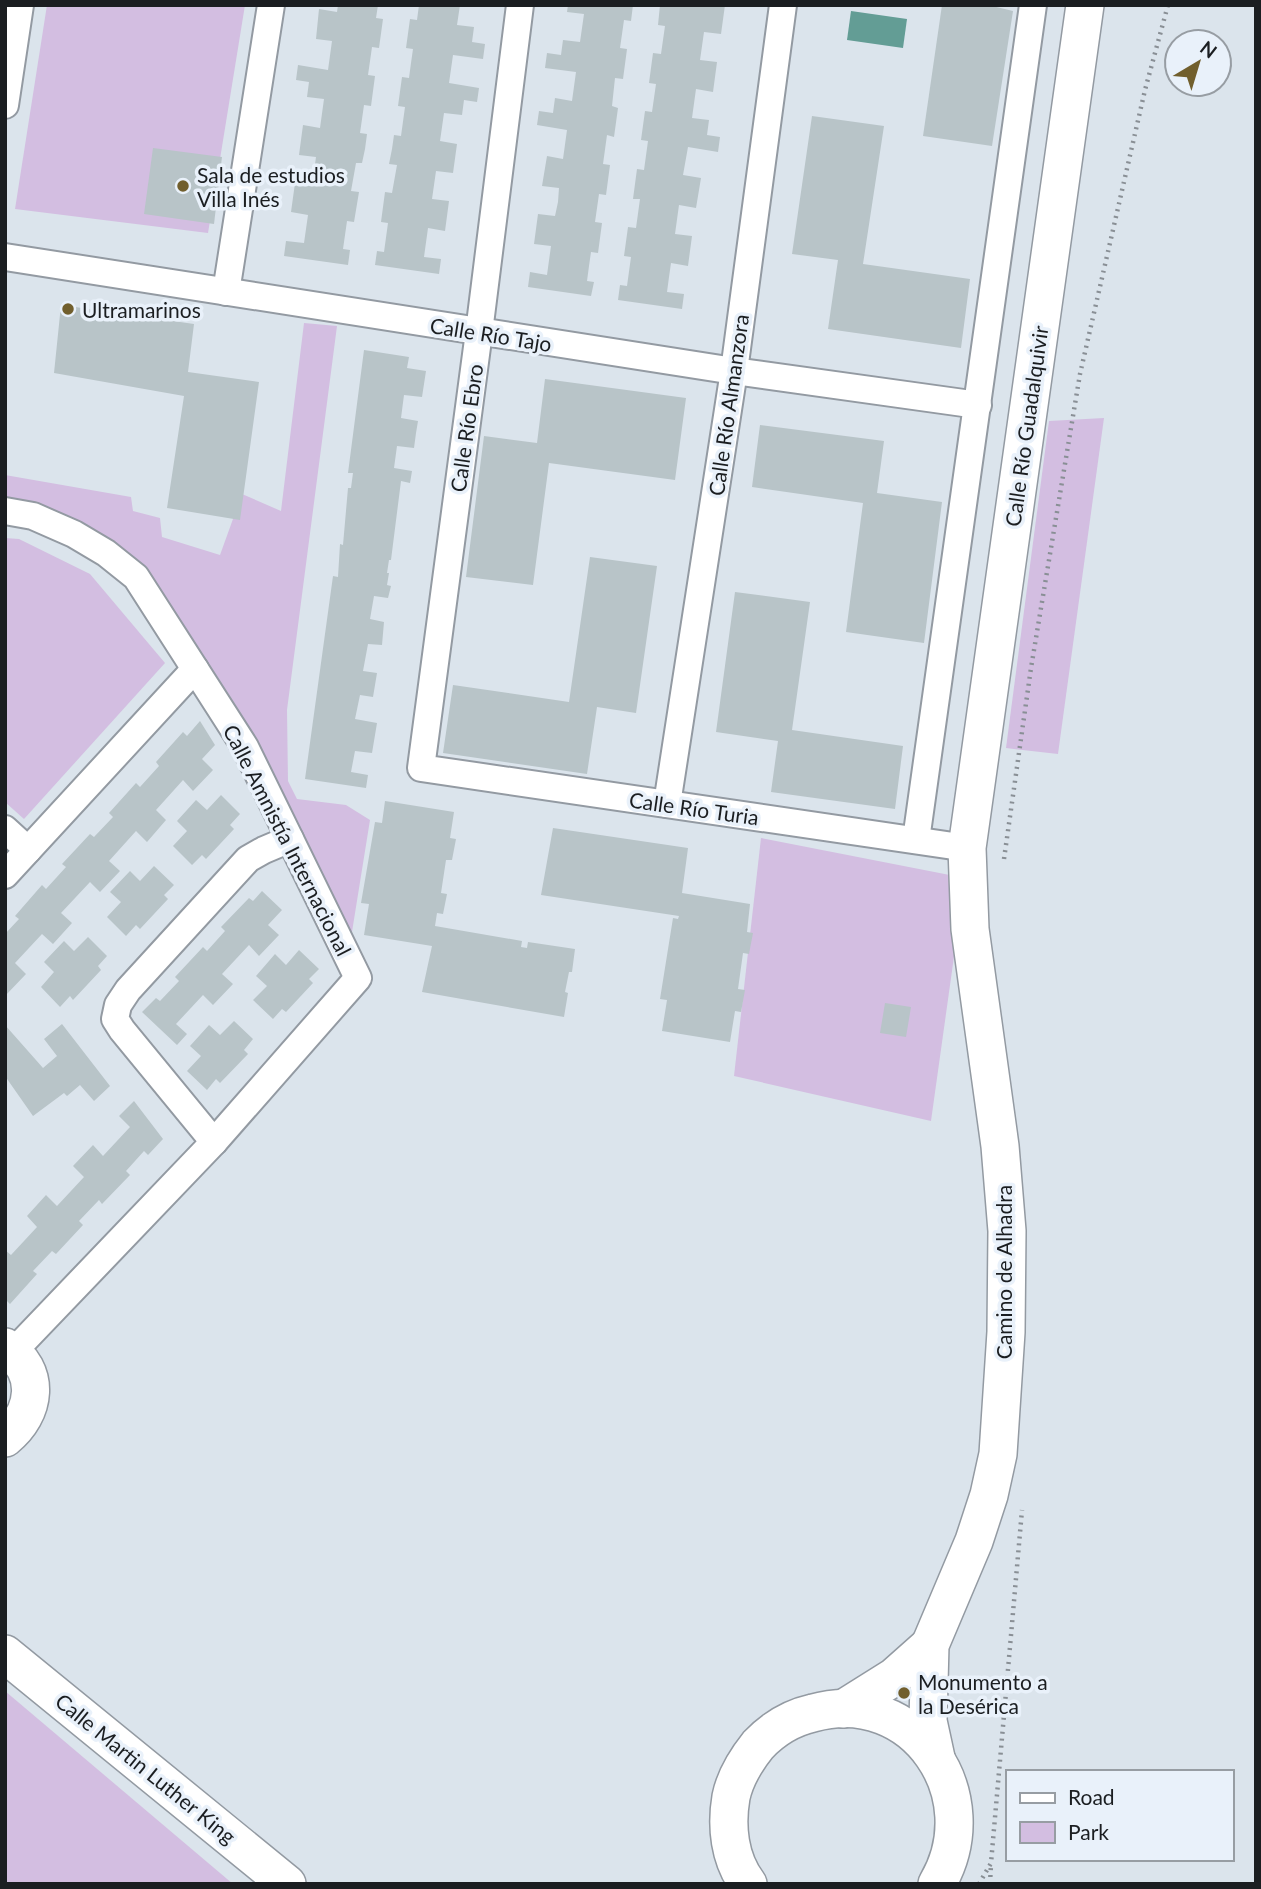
<svg xmlns="http://www.w3.org/2000/svg" width="1261" height="1889" viewBox="0 0 1261 1889" font-family="Lato,sans-serif">
  <style>
    .green { fill: #d3bee1 }
    .water { fill: #639d95 }
    .building { fill: #b8c4c8 }
    .lines { fill: none; stroke-linecap: round; stroke-linejoin: round }
    .street-casing { stroke: #939aa2; stroke-width: 30 }
    .secondary-casing { stroke: #939aa2; stroke-width: 40 }
    .path { stroke: #898f95; stroke-width: 4.5; stroke-dasharray: 2 5; stroke-linecap: butt }
    .street { stroke: #fff; stroke-width: 26 }
    .secondary { stroke: #fff; stroke-width: 37 }
    .poi-dot { fill: #715f2d; stroke: #e9f1fa; stroke-width: 2.5 }
    .labels { text-anchor: middle; dominant-baseline: central; stroke-width: 7; stroke-linejoin: round; paint-order: stroke }
    .poi-label { font-size: 21px; fill: #1b1e21; stroke: #e9f1fa; text-anchor: start }
    .street-label { font-size: 21px; fill: #1b1e21; stroke: #e9f1fa }
  </style>
  <rect width="100%" height="100%" fill="#dbe4ec"/>
  <!-- green -->
  <g class="green">
    <path d="M47 5H245L208 233 15 209Z"/>
    <path d="M304 323 337 326 287 710 288 781 297 799 346 805 370 820 351 938 235 704 145 566 73 520 5 507V475L131 497 133 511 160 518 162 537 220 555 242 494 281 511Z"/>
    <path d="M1104 418 1058 754 1006 748 1049 421Z"/>
    <path d="M5 538 19 539 90 574 165 663 24 819 5 802Z"/>
    <path d="M761 838 965 878 931 1121 734 1076Z"/>
    <path d="M5 1691 233 1884H5Z"/>
  </g>
  <!-- water -->
  <path class="water" d="M851 11 907 19 903 48 847 40Z"/>
  <!-- building -->
  <g class="building">
    <path d="M338 5H378L376 18 383 19 379 48 372 47 368 75 375 76 371 106 364 105 360 133 367 134 365 149 362 163H356L351 191 359 192 354 222 347 221 343 249 350 250 348 265 284 256 286 241 304 243 308 215 291 212 295 183 312 185 316 157 299 155 303 125 320 128 324 99 307 97 309 82 296 80 298 65 328 70 332 41 316 39 319 9 337 12Z"/>
    <path d="M419 5H460L457 25 474 27 472 42 485 44 483 59 453 55 449 83 479 88 477 102 464 100 462 115 444 113 440 141 457 144 453 173 436 171 432 199 449 201 445 231 428 228 424 257 441 259 439 274 375 265 377 251 384 252 388 223 381 222 385 192 392 193 397 165 389 164 392 149 394 135 401 136 405 107 398 106 402 77 409 78 411 63 413 49 406 48 410 19 417 20Z"/>
    <path d="M568 5H633L631 21 624 20 620 48 627 49 623 79 615 78 612 106 618 108 614 137 607 135 603 164 610 165 606 195 599 194 595 222 602 223 598 253 591 252 589 266 587 281 594 282 591 296 528 287 530 272 547 275 551 246 534 244 538 214 555 216 558 202 559 188 542 186 547 156 563 159 567 130 537 125 539 111 553 113 555 98 572 101 576 72 545 68 547 53 561 55 563 40 580 42 584 14 567 12Z"/>
    <path d="M660 5H725L721 34 704 32 700 60 717 62 713 92 696 89 692 118 709 120 707 135 720 137 718 152 688 147 683 175 701 178 696 208 679 205 675 234 692 236 688 266 671 263 669 277 667 292 684 294 682 309 618 300 620 285 627 286 631 257 624 256 628 227 636 228 640 199H633L637 169 644 170 648 141 641 140 645 111 652 112 656 84 649 83 653 53 661 54 665 26 658 25Z"/>
    <path d="M942 5H988L1013 11 992 146 923 136Z"/>
    <path d="M812 116 884 126 863 264 970 279 961 348 828 329 838 260 792 254Z"/>
    <path d="M153 148 222 157 214 224 144 214Z"/>
    <path d="M61 305 194 324 188 372 259 382 240 520 167 508 184 396 54 373Z"/>
    <path d="M364 350 409 357 407 368 426 371 422 397 404 395 401 418 418 421 416 433 414 448 397 446 394 468 412 471 410 483 401 481 391 560H389L387 573H389L387 585 391 586 388 598 374 596 370 619 384 622 382 645 368 644 363 671 377 673 373 697 360 695 355 719 377 723 372 753 355 751 351 772 368 775 366 788 305 779 333 576 338 577 340 544 343 545 348 488H351L353 473H348Z"/>
    <path d="M545 379 686 398 675 480 549 463 533 585 466 577 484 436 537 443Z"/>
    <path d="M760 425 884 441 877 493 942 502 924 643 846 632 863 503 752 487Z"/>
    <path d="M590 557 657 566 636 713 597 707 587 774 443 753 453 685 569 702Z"/>
    <path d="M735 592 810 602 792 730 903 746 895 809 771 792 778 741 716 732Z"/>
    <path d="M200 721 215 745 202 759 213 770 193 791 183 780 156 810 166 820 147 842 136 831 109 861 120 871 100 892 90 882 61 913 72 923 53 944 42 934 15 963 26 974 5 996V934L19 919 15 916 42 885 46 889 66 867 62 864 90 834 94 837 113 817 109 813 136 783 140 787 159 766 156 762 183 732 187 736Z"/>
    <path d="M221 795 240 814 230 825 234 829 206 859 202 855 192 865 173 846 187 831 177 821 196 800 207 810Z"/>
    <path d="M385 801 454 812 450 838 456 839 452 860H446L441 893 447 894 443 914 437 913 435 926 522 941 521 947 527 948 528 942 575 949 572 972H569L565 992 568 993 564 1017 422 992 432 946 364 935 369 904 361 903 375 822 382 823Z"/>
    <path d="M553 828 688 848 682 893 750 904 747 932 753 933 749 954 743 953 738 989 745 990 741 1012 735 1011 730 1042 662 1031 667 1000 660 999 673 918 678 919 679 916 541 895Z"/>
    <path d="M154 866 174 885 164 895 168 899 140 929 136 925 126 936 107 917 121 902 110 892 130 871 140 881Z"/>
    <path d="M262 891 282 910 268 925 279 935 259 956 249 945 222 974 233 984 213 1005 203 995 176 1024 187 1034 177 1045 142 1012 156 998 160 1001 179 981 175 977 203 947 207 951 225 931 221 927 249 898 253 901Z"/>
    <path d="M88 937 107 956 98 966 101 970 73 1000 70 996 60 1007 41 987 54 972 44 962 64 941 74 951Z"/>
    <path d="M299 950 319 969 309 979 313 983 286 1012 282 1009 273 1019 253 1000 267 986 256 976 275 954 286 965Z"/>
    <path d="M885 1003 911 1007 906 1037 880 1033Z"/>
    <path d="M234 1021 253 1039 244 1050 248 1054 220 1083 216 1079 207 1090 187 1071 201 1056 190 1046 209 1025 220 1035Z"/>
    <path d="M62 1024 110 1086 94 1101 80 1085 67 1096 64 1093 33 1116 5 1076V1025L43 1068 57 1056 44 1039Z"/>
    <path d="M134 1101 163 1139 148 1155 144 1151 126 1171 130 1175 102 1204 99 1200 79 1221 83 1225 56 1254 52 1251 33 1271 37 1274 10 1304 5 1299V1250L11 1255 37 1227 27 1216 46 1195 57 1206 84 1177 73 1166 93 1145 103 1156 130 1127 119 1116Z"/>
  </g>
  <g class="lines">
    <defs>
      <g id="street">
        <path d="M520 5 479 332 421 768 967 848"/>
        <path d="M5 105 20 5"/>
        <path d="M5 257 734 371 978 405"/>
        <path d="M226 292 271 5"/>
        <path d="M5 511 33 516 74 534 106 553 136 577 245 747 358 978 214 1142 13 1352"/>
        <path d="M667 804 734 371 783 5"/>
        <path d="M5 829 28 850"/>
        <path d="M916 840 1033 5"/>
        <path d="M5 875 195 669"/>
        <path d="M214 1142 122 1030 115 1019 118 1005 128 990 248 859 264 850 290 839"/>
      </g>
      <g id="secondary">
        <path d="M5 1347C42 1371 36 1413 5 1438"/>
        <path d="M5 1654 287 1884"/>
        <path d="M843 1709 894 1677 930 1645"/>
        <path d="M936 1758 928 1721 930 1645 974 1541 989 1495 998 1454 1006 1332 1007 1231 1000 1146 970 929 967 848 1085 5"/>
        <path d="M748 1884C729 1859 726 1826 731 1797 735 1778 746 1760 758 1745 773 1729 791 1718 813 1713 915 1685 989 1796 937 1884"/>
      </g>
    </defs>
    <!-- street casing -->
    <use href="#street" class="street-casing"/>
    <!-- secondary casing -->
    <use href="#secondary" class="secondary-casing"/>
    <!-- path -->
    <g class="path">
      <path d="M1004 859 1031 668 1080 374 1145 90 1168 5"/>
      <path d="M979 1884 991 1863 1022 1510"/>
      <path d="M990 1884 991 1864"/>
    </g>
    <!-- street -->
    <use href="#street" class="street"/>
    <!-- secondary -->
    <use href="#secondary" class="secondary"/>
  </g>
  <!-- markers -->
  <g class="poi-dot">
    <circle cx="183" cy="186" r="7"/>
    <circle cx="68" cy="309" r="7"/>
    <circle cx="904" cy="1693" r="7"/>
  </g>
  <g class="labels">
    <!-- poi labels -->
    <g class="poi-label">
      <text x="197" y="174">Sala de estudios<tspan x="197" dy="24">Villa Inés</tspan></text>
      <text x="82" y="309">Ultramarinos</text>
      <text x="918" y="1681">Monumento a<tspan x="918" dy="24">la Desérica</tspan></text>
    </g>
    <!-- street labels -->
    <g class="street-label">
      <text transform="translate(491 334) rotate(9)">Calle Río Tajo</text>
      <text transform="translate(728 405) rotate(-82)">Calle Río Almanzora</text>
      <text transform="translate(1026 426) rotate(-82)">Calle Río Guadalquivir</text>
      <text transform="translate(466 428) rotate(-82)">Calle Río Ebro</text>
      <text transform="translate(694 808) rotate(8)">Calle Río Turia</text>
      <text transform="translate(288 840) rotate(63)">Calle Amnistía Internacional</text>
      <text transform="translate(1003 1272) rotate(-90)">Camino de Alhadra</text>
      <text transform="translate(146 1768) rotate(39)">Calle Martin Luther King</text>
    </g>
  </g>
  <!-- border -->
  <rect width="1261" height="1889" fill="none" stroke="#1b1e21" stroke-width="14"/>
  <!-- legend -->
  <rect x="1006" y="1770" width="228" height="91" fill="#e9f1fa" stroke="#979da3" stroke-width="2"/>
  <rect x="1020" y="1793" width="35" height="10" fill="#ffffff" stroke="#979da3" stroke-width="2"/>
  <text x="1068" y="1805" font-size="21" fill="#1b1e21">Road</text>
  <rect x="1020" y="1822" width="35" height="21" fill="#d3bee1" stroke="#979da3" stroke-width="2"/>
  <text x="1068" y="1840" font-size="21" fill="#1b1e21">Park</text>
  <!-- north arrow -->
  <g transform="translate(1198 63) rotate(38)"><circle r="33" fill="#e9f1fa" stroke="#979da3" stroke-width="2"/>
  <path d="M0-5L12 26L0 18L-12 26Z" fill="#715f2d"/>
  <text y="-10" font-size="19" font-weight="bold" text-anchor="middle" fill="#1b1e21">N</text>
  </g>
</svg>
